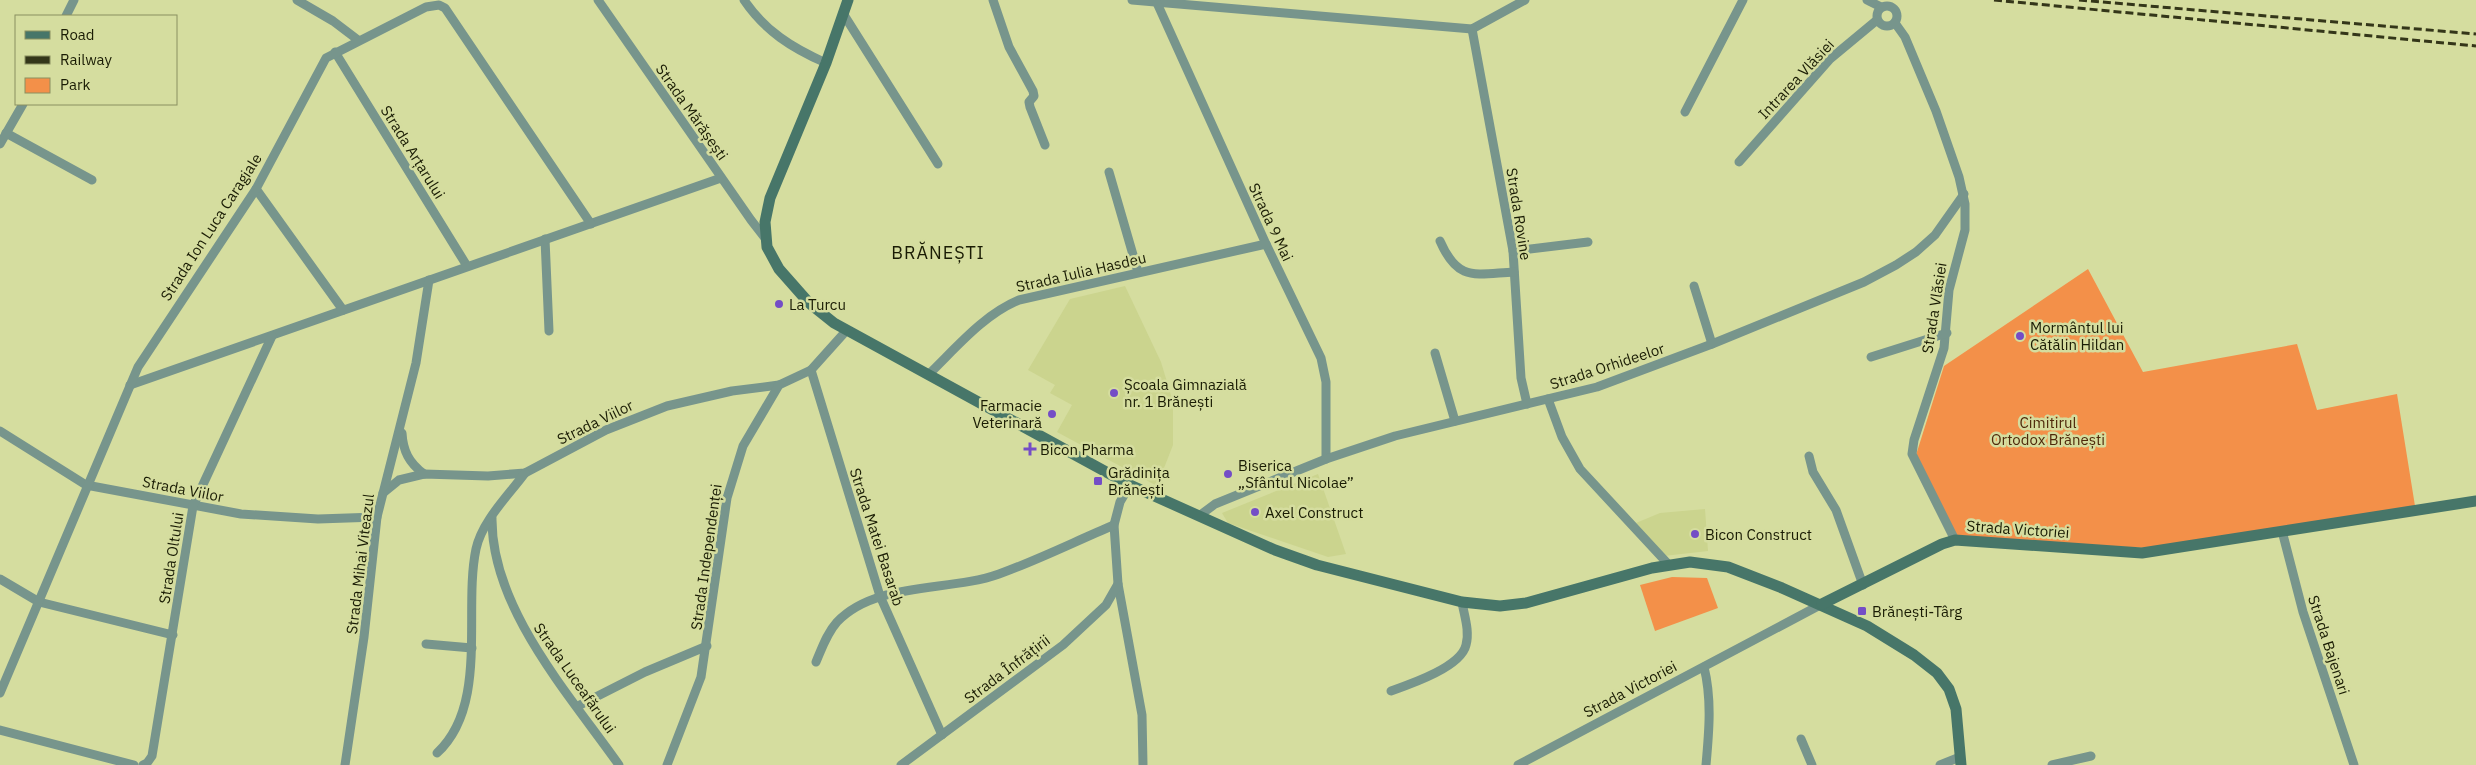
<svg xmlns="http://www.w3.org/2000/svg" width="2476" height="765" viewBox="0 0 2476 765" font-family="'IBM Plex Sans',sans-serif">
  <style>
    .built { fill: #cbd48e }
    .green { fill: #f39049 }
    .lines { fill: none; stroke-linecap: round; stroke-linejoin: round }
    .minor { stroke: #77958c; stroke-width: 9 }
    .secondary { stroke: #477669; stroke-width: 11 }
    .rail { stroke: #343619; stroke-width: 3; stroke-dasharray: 8 4; stroke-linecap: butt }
    .poi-dot { fill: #744dc6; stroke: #d5dd9f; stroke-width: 2 }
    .labels { text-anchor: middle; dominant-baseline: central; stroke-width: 5; stroke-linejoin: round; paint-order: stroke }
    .street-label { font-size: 15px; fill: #1a1c04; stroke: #d5dd9f }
    .poi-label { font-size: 15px; fill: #1a1c04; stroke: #d5dd9f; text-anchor: start }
    .park-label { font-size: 15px; fill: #4f290b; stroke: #d5dd9f }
    .quarter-label { font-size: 18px; letter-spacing: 1px; fill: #1a1c04; stroke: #d5dd9f }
  </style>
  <rect width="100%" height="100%" fill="#d5dd9f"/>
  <!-- built -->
  <g class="built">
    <path d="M1125 286 1161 362 1173 402V445L1157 486 1057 432 1072 405 1050 393 1055 385 1028 370 1070 299Z"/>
    <path d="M1318 474 1346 554 1328 557 1228 523 1222 513Z"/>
    <path d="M1705 509 1708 551 1664 556 1636 523 1660 513Z"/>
  </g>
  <!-- green -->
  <g class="green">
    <path d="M2088 269 2143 372 2297 344 2317 410 2397 394 2415 506 2144 548 1955 537 1916 455 1944 366Z"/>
    <path d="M1672 577 1707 578 1718 608 1655 631 1640 585Z"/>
  </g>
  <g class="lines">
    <!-- minor -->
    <g class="minor">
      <path d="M297 0 333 21 358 40"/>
      <path d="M598 0 751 220 765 238"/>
      <path d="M744 0C765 31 792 48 826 63"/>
      <path d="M993 0 1009 47 1033 91 1034 96 1029 102 1030 107 1045 145"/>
      <path d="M1132 0 1472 29 1525 0"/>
      <path d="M1867 0 1881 7"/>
      <path d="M1157 3 1266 244 1321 358 1326 382V459"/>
      <circle cx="1887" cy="16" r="10"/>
      <path d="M844 15 938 164"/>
      <path d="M66 16 74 0"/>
      <path d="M1895 23 1905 37 1936 111 1959 177 1965 204V230L1949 290 1944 348 1914 440 1912 454 1955 540"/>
      <path d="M1472 29 1513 251 1521 378 1527 404"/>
      <path d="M335 52 467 266"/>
      <path d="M1685 112 1743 0"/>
      <path d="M6 133 92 180"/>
      <path d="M0 144 23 104"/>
      <path d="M1739 162 1830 59 1877 20"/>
      <path d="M1109 172 1138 272"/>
      <path d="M256 189 343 310"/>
      <path d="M545 239 549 331"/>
      <path d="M1440 241C1458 282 1474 274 1514 272"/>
      <path d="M1513 251 1588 242"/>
      <path d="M1694 286 1712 344"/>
      <path d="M1435 353 1455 421"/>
      <path d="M1871 357 1947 333"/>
      <path d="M811 370 880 596 942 735"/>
      <path d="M928 375C956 348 983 315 1019 300L1266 244"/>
      <path d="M130 385 721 178"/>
      <path d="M1548 399 1562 437 1580 469 1669 565"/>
      <path d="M0 431 86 485 241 514 318 519 377 517"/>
      <path d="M402 433C403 451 409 463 424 474"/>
      <path d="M1809 456 1813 472 1836 510 1863 585"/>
      <path d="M1130 485 1120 502 1114 525 1118 584 1142 715 1143 765"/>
      <path d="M383 493 399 480 424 474 488 476 525 473 606 430 667 406 732 391 779 385"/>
      <path d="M1199 516 1215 504 1326 459 1395 436 1597 387 1712 344 1864 282 1896 265 1916 252 1935 235 1964 194"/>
      <path d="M492 518C491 608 569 694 619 765"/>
      <path d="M2282 531 2303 612 2354 765"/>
      <path d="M0 579 39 602 173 635"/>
      <path d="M426 644 472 648"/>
      <path d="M816 662C822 648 827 633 837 622 876 581 949 592 999 574 1038 560 1076 541 1114 525"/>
      <path d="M1704 667C1712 699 1709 732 1706 765"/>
      <path d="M1391 691C1411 684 1461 667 1466 645 1470 631 1464 615 1462 602"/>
      <path d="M0 693 138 367 256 189 326 58 426 7 439 5 445 8 591 224"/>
      <path d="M578 706 645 672 707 646"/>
      <path d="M0 730 134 765"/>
      <path d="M1801 739 1812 765"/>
      <path d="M437 753C489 705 463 611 476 549 482 521 508 496 525 473"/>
      <path d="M143 765 147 763 152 756 193 506 272 336"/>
      <path d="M345 765 364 637 377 517 416 363 429 280"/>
      <path d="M667 765 701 677 727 498 743 446 779 385 811 370 846 331"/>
      <path d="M901 765 1063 645 1106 605 1118 584"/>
      <path d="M1518 765 1822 604"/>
      <path d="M1940 765 1960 757"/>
      <path d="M2052 765 2091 756"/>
    </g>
    <!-- secondary -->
    <g class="secondary">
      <path d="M848 0 826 63 770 198 765 222 767 247 779 269 809 303 834 323 1130 485 1275 550 1317 565 1462 602 1500 606 1526 603 1652 568 1690 562 1728 567 1782 588 1867 626 1914 655 1937 673 1949 689 1956 709 1961 765"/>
      <path d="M1822 604 1942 544 1955 540 2142 553 2476 501"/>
    </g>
    <!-- rail -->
    <g class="rail">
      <path d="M1994 0 2476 46"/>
      <path d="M2079 0 2476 34"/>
    </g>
  </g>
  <!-- markers -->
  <g class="poi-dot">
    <circle cx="779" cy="304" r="5"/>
    <circle cx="2020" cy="336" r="5"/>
    <circle cx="1114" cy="393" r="5"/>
    <circle cx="1052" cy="414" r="5"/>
    <path d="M1027.5 441.5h5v5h5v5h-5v5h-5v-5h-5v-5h5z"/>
    <circle cx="1228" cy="474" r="5"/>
    <rect x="1093" y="476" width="10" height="10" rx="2.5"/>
    <circle cx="1255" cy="512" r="5"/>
    <circle cx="1695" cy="534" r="5"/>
    <rect x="1857" y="606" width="10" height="10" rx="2.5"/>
  </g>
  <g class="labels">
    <!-- street labels -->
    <g class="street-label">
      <text transform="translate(1796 79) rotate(-47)">Intrarea Vlăsiei</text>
      <text transform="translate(692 112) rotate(55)">Strada Mărășești</text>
      <text transform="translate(413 152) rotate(58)">Strada Arțarului</text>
      <text transform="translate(1519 214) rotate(81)">Strada Rovine</text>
      <text transform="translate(1271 222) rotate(65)">Strada 9 Mai</text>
      <text transform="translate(211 227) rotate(-57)">Strada Ion Luca Caragiale</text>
      <text transform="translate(1081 272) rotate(-13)">Strada Iulia Hasdeu</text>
      <text transform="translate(1934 308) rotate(-81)">Strada Vlăsiei</text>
      <text transform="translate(1607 366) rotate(-18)">Strada Orhideelor</text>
      <text transform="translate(595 422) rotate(-26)">Strada Viilor</text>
      <text transform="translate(183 489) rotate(11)">Strada Viilor</text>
      <text transform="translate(2018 529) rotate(4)">Strada Victoriei</text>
      <text transform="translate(877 537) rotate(72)">Strada Matei Basarab</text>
      <text transform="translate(706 557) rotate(-82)">Strada Independenței</text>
      <text transform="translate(171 558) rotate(-81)">Strada Oltului</text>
      <text transform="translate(360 564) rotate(-83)">Strada Mihai Viteazul</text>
      <text transform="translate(2329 645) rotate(72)">Strada Bajenari</text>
      <text transform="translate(1007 669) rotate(-37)">Strada Înfrățirii</text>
      <text transform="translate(575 678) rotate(55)">Strada Luceafărului</text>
      <text transform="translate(1630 689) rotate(-28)">Strada Victoriei</text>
    </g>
    <!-- poi labels -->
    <g class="poi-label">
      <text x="789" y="304">La Turcu</text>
      <text x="2030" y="327">Mormântul lui<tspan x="2030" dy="17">Cătălin Hildan</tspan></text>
      <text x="1124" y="384">Școala Gimnazială<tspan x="1124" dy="17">nr. 1 Brănești</tspan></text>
      <text x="1042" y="405" text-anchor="end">Farmacie<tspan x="1042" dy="17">Veterinară</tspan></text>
      <text x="1040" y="449">Bicon Pharma</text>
      <text x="1238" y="465">Biserica<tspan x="1238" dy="17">„Sfântul Nicolae”</tspan></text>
      <text x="1108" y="472">Grădinița<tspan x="1108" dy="17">Brănești</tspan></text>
      <text x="1265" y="512">Axel Construct</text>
      <text x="1705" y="534">Bicon Construct</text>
      <text x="1872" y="611">Brănești-Târg</text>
    </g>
    <!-- park labels -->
    <g class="park-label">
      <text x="2048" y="422">Cimitirul<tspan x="2048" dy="17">Ortodox Brănești</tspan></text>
    </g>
    <!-- quarter labels -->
    <g class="quarter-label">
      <text x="938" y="252">BRĂNEȘTI</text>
    </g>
  </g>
  <!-- legend -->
  <rect x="15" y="15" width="162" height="90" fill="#d5dd9f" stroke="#8a9061"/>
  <rect x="25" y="31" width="25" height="8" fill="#477669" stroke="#8a9061"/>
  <text x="60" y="40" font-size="15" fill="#1a1c04">Road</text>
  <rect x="25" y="56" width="25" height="8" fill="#343619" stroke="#8a9061"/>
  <text x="60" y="65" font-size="15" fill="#1a1c04">Railway</text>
  <rect x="25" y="78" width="25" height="15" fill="#f39049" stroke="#8a9061"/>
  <text x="60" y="90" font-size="15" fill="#1a1c04">Park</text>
</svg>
